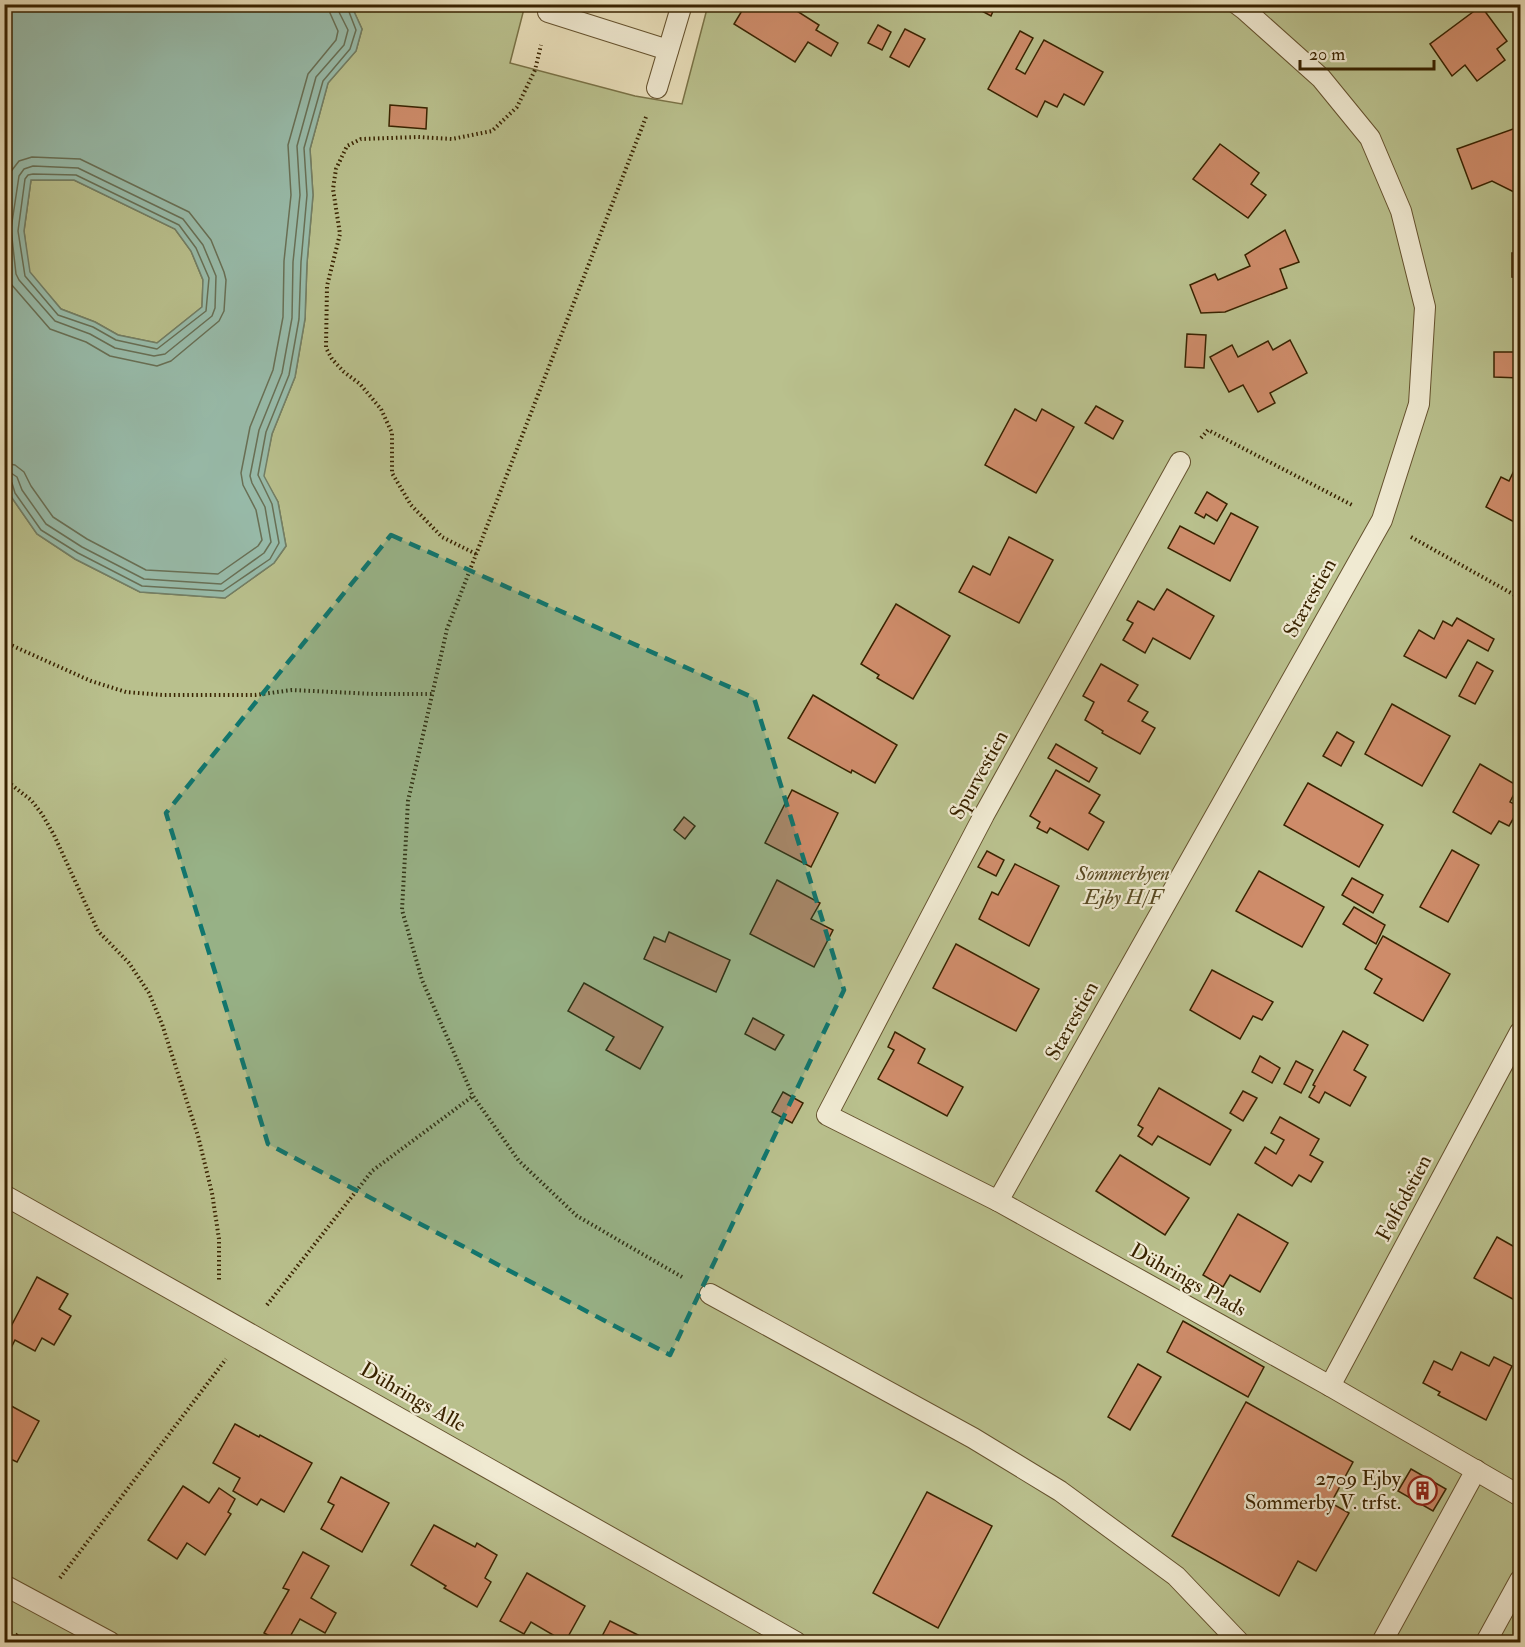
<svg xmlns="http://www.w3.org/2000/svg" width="1525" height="1647" viewBox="0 0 1525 1647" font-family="'IM FELL Double Pica',serif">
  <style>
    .green { fill: #b9c08d; stroke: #797246; stroke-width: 1.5 }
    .water { fill: #98bcab; stroke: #727f67; stroke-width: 1.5; fill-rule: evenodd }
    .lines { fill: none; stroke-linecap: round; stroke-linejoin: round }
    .shore { stroke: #687056; stroke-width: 1.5 }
    .building { fill: #ce8c6a; stroke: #392300; stroke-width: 1.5 }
    .lane-casing { stroke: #65522e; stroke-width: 22 }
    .path { stroke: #392300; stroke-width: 4; stroke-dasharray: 1.5 3; stroke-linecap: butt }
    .lane { stroke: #f0ead2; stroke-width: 20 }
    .marked { fill: #0f766e; fill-opacity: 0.2; stroke: #0f766e; stroke-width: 4.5; stroke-dasharray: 12 8; stroke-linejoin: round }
    .labels { text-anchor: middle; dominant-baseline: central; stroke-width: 4.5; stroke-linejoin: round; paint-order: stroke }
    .street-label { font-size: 21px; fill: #392300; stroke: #f0ead2 }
    .park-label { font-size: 21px; font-style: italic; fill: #594a23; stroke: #f0ead2 }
    .poi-label { font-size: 21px; fill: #392300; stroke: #f0ead2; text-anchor: end }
  </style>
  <rect width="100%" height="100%" fill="#e8deb9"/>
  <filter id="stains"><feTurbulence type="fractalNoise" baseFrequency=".00333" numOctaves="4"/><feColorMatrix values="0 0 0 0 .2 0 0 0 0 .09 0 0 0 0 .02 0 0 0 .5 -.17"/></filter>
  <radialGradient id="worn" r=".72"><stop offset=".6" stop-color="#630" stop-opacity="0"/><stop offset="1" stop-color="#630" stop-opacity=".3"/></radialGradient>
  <!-- green -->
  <g class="green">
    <path d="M351 5H525L510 63 635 96 682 104 708 5H1520V1642H5L4 476 10 495 37 534 75 559 140 592 225 598 274 563 286 546 278 502 263 476 272 434 295 377 305 319 307 263 313 195 310 149 328 83 356 51 362 29Z"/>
    <path d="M31 180H74L175 229 191 251 203 280 202 307 157 343 118 335 95 322 61 309 29 272 24 231Z"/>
  </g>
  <!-- water -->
  <path class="water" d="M4 5H351L362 29 356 51 328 83 310 149 313 195 307 263 305 319 295 377 272 434 264 476 278 502 286 546 274 563 225 598 140 592 75 559 37 534 10 495 4 476ZM31 180H74L175 229 191 251 203 280 202 307 157 343 118 335 95 322 61 309 30 272 24 231Z"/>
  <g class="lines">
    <!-- shore -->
    <g class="shore">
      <path d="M33 166 78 168 183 219 203 245 216 276 215 308 212 316 165 354 154 356 115 348 90 334 55 321 19 280 16 274 11 229 19 176 24 169Z"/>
      <path d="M33 174 76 175 179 225 196 248 209 278 206 311 157 349 116 340 93 327 58 315 25 276 18 231 25 179 28 175Z"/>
      <path d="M4 208 9 174 19 161 32 157 80 159 189 212 211 240 224 272 226 280 224 311 219 321 171 361 157 366 110 356 86 342 50 329 11 284 7 275 4 254"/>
      <path d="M4 463 15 465 24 472 31 486 53 517 87 539 146 570 218 574 258 546 262 540 256 510 243 485 241 473 250 427 273 370 283 317 284 261 291 195 288 145 308 74 336 40 338 31 330 13 329 4"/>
      <path d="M4 472 11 473 17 477 22 490 46 524 82 547 144 579 221 584 264 553 271 542 265 507 252 483 250 476 259 430 282 373 292 318 293 262 300 195 297 146 316 77 344 45 348 30 339 12 338 4"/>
      <path d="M4 480 12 483 15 493 41 530 78 553 142 586 223 591 270 559 279 543 272 504 258 475 266 432 289 375 299 319 301 262 307 195 304 148 323 81 350 49 356 30 346 4"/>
    </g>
  </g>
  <!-- building -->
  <g class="building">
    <path d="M746 4H786L819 25 816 30 838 43 831 56 808 42 795 62 734 24Z"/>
    <path d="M969 4H996L991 16Z"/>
    <path d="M1481 6 1507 41 1497 49 1505 60 1477 81 1465 65 1452 76 1430 44Z"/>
    <path d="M878 25 891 32 882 50 868 43Z"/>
    <path d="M905 29 925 39 909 67 890 57Z"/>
    <path d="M1020 31 1033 38 1016 69 1025 74 1044 40 1103 72 1084 105 1064 94 1057 107 1045 101 1037 117 988 89Z"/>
    <path d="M390 105 427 108 426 129 389 126Z"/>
    <path d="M1513 129 1520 132V195L1492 181 1472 189 1457 149Z"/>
    <path d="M1220 144 1259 173 1251 184 1266 195 1248 218 1193 179Z"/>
    <path d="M1285 230 1299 262 1280 269 1287 288 1225 312 1201 313 1190 285 1215 274 1218 280 1250 266 1245 255Z"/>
    <path d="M1512 253H1520V278L1512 277Z"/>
    <path d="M1187 334 1206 335 1204 368 1185 367Z"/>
    <path d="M1290 340 1307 373 1270 393 1275 403 1258 412 1243 385 1229 392 1210 357 1232 345 1238 357 1268 341 1273 350Z"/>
    <path d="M1494 352H1520V378L1494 377Z"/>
    <path d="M1096 406 1123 421 1113 439 1085 423Z"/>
    <path d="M1015 409 1036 421 1042 409 1074 427 1036 493 985 465Z"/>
    <path d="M1520 458V525L1486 507 1501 477 1509 481Z"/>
    <path d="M1207 492 1227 504 1217 521 1206 514 1204 518 1195 513Z"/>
    <path d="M1231 513 1258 527 1230 581 1168 548 1180 526 1214 544Z"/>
    <path d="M1009 537 1053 560 1019 623 959 592 973 566 990 575Z"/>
    <path d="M1167 589 1214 616 1190 659 1153 638 1145 653 1123 640 1133 623 1127 620 1138 601 1154 610Z"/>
    <path d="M896 604 950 636 913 699 877 678 879 675 861 664Z"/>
    <path d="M1457 618 1494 639 1488 651 1468 640 1446 678 1404 656 1419 630 1434 639 1443 621 1452 626Z"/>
    <path d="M1477 662 1493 671 1475 704 1459 696Z"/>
    <path d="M1101 664 1138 685 1128 701 1148 712 1142 721 1155 728 1140 754 1102 733 1103 731 1085 720 1094 702 1083 696Z"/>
    <path d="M813 695 897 745 875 783 852 770 851 773 788 738Z"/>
    <path d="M1392 704 1450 736 1422 786 1365 754Z"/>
    <path d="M1337 732 1354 742 1341 766 1323 756Z"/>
    <path d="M1056 744 1097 768 1089 782 1048 758Z"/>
    <path d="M1480 764 1518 786 1510 802 1520 807 1509 826 1499 821 1491 834 1453 812Z"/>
    <path d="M1056 770 1100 795 1089 813 1104 822 1088 850 1050 828 1047 833 1037 828 1040 822 1030 816Z"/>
    <path d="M1308 783 1383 825 1359 867 1284 825Z"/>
    <path d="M792 790 838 813 811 867 765 843Z"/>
    <path d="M684 817 695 826 685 839 674 830Z"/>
    <path d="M1452 850 1479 865 1448 922 1420 907Z"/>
    <path d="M987 851 1004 860 996 876 978 867Z"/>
    <path d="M1015 864 1059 886 1029 946 979 919 992 892 998 895Z"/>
    <path d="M1259 871 1324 907 1302 947 1236 911Z"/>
    <path d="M1352 878 1383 895 1373 913 1342 895Z"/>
    <path d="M777 880 820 903 811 919 833 930 814 967 750 934Z"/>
    <path d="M1354 907 1385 925 1376 944 1343 924Z"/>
    <path d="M669 932 730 960 716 992 644 959 654 937 665 942Z"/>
    <path d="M1383 936 1450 974 1423 1021 1374 993 1382 979 1365 969Z"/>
    <path d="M956 944 1039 989 1016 1031 933 988Z"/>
    <path d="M1212 970 1273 1002 1262 1020 1253 1016 1240 1039 1190 1010Z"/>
    <path d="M584 983 663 1027 640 1069 606 1050 614 1037 568 1011Z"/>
    <path d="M753 1018 784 1035 775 1050 745 1034Z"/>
    <path d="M1343 1031 1368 1045 1354 1070 1366 1077 1350 1106 1325 1092 1319 1103 1309 1097 1315 1086 1313 1085Z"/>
    <path d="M895 1032 925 1049 918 1063 963 1087 947 1116 878 1079 894 1050 888 1047Z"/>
    <path d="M1260 1056 1280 1068 1272 1083 1252 1072Z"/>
    <path d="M1296 1061 1313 1070 1301 1093 1284 1084Z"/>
    <path d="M1159 1088 1231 1130 1210 1165 1158 1136 1152 1145 1138 1136 1143 1128 1138 1125Z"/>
    <path d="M1243 1091 1257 1098 1243 1121 1230 1113Z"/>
    <path d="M783 1092 803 1103 792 1123 772 1112Z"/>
    <path d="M1280 1117 1319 1139 1310 1155 1323 1162 1311 1182 1299 1175 1292 1186 1255 1163 1265 1147 1276 1154 1284 1140 1271 1133Z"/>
    <path d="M1120 1155 1189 1198 1165 1235 1096 1191Z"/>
    <path d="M1238 1214 1288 1243 1260 1292 1230 1275 1223 1287 1203 1275Z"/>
    <path d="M1497 1237 1520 1250V1303L1474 1278Z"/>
    <path d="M37 1277 68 1294 59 1309 71 1316 54 1345 42 1338 35 1351 15 1340 9 1352 4 1350V1330L8 1332Z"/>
    <path d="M1183 1321 1264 1367 1248 1397 1167 1352Z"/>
    <path d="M1461 1352 1489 1366 1494 1357 1512 1366 1486 1420 1438 1395 1440 1392 1423 1383 1434 1361 1452 1370Z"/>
    <path d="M1138 1364 1161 1377 1130 1430 1108 1417Z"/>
    <path d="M4 1402 39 1421 17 1462 4 1456Z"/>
    <path d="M1246 1402 1353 1462 1331 1503 1349 1513 1316 1571 1298 1561 1279 1596 1172 1536Z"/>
    <path d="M235 1424 259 1437 260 1435 312 1463 284 1512 261 1499 257 1505 233 1491 240 1478 213 1463Z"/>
    <path d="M1411 1469 1446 1489 1433 1511 1398 1491Z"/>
    <path d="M341 1477 389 1503 362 1552 321 1529 334 1505 328 1502Z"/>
    <path d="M183 1486 209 1503 219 1488 235 1499 228 1512 231 1514 205 1555 187 1543 177 1559 148 1540Z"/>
    <path d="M927 1492 992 1526 938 1628 873 1593Z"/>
    <path d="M434 1525 475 1547 477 1543 497 1555 485 1578 491 1582 477 1607 444 1588 446 1586 411 1565Z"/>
    <path d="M303 1552 329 1566 311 1598 336 1613 325 1633 300 1619 287 1642H281L264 1633 289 1590 283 1588Z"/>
    <path d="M527 1573 585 1606 565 1642 531 1622 524 1634 500 1621Z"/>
    <path d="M610 1621 652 1642H599Z"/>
    <path d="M493 1636 504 1642H489Z"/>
  </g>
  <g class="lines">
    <defs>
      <g id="lane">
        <path d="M548 12 668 50"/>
        <path d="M657 88 682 4"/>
        <path d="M1180 462 984 815 827 1115 998 1201 1330 1386 1520 1496"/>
        <path d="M4 1195 796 1642"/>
        <path d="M998 1201 1382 520 1419 404 1425 307 1401 211 1370 138 1321 78 1245 10 1237 4"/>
        <path d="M710 1294 973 1438 1060 1491 1176 1576 1239 1642"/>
        <path d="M1330 1386 1520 1032"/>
        <path d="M4 1585 110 1642"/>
        <path d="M1382 1642 1476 1470"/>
        <path d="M1486 1642 1520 1580"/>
      </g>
    </defs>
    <!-- lane casing -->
    <use href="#lane" class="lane-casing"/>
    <!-- path -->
    <g class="path">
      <path d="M646 117 447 629 408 801 402 910 422 980 473 1096 519 1161 577 1216 682 1277"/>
      <path d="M1201 438 1208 430 1352 505"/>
      <path d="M1411 537 1520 598"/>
      <path d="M476 554 442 537 411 505 392 473V433L381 409 360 384 344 372 332 359 326 348 327 286 340 234 333 189 336 169 347 146 361 139 418 137 452 139 492 131 517 107 535 70 541 45"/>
      <path d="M4 642 91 681 126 692 162 695H255L292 690 374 694H432"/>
      <path d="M4 779 31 800 42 814 54 835 98 931 129 963 149 993 162 1024 198 1136 212 1193 219 1239V1280"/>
      <path d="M267 1305 372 1171 473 1096"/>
      <path d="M60 1578 226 1359"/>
      <path d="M11 1642 20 1632"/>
    </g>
    <!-- lane -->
    <use href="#lane" class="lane"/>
  </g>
  <!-- marked area -->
  <path class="marked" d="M391 535 754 698 844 990 670 1355 268 1144 166 813Z"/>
  <!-- icons -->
  <defs>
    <symbol id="building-ring" viewBox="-11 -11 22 22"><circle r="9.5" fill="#f0ead2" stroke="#8f2418" stroke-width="1.5"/><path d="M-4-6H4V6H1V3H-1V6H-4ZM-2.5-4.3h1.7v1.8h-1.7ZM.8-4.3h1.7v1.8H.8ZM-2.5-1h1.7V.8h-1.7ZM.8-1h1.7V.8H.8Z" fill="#8f2418"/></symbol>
  </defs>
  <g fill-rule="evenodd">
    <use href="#building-ring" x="1406" y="1474" width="33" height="33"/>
  </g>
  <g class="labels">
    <!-- street labels -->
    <g class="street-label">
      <text transform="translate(1310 598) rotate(-61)">Stærestien</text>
      <text transform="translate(979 775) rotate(-61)">Spurvestien</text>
      <text transform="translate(1072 1021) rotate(-61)">Stærestien</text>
      <text transform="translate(1404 1198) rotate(-62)">Følfodstien</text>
      <text transform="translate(1188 1280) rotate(29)">Dührings Plads</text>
      <text transform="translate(413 1397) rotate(30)">Dührings Alle</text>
    </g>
    <!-- park labels -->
    <g class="park-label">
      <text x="1123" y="873">Sommerbyen<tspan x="1123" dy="24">Ejby H/F</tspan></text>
    </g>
    <!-- poi labels -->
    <g class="poi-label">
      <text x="1401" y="1478">2709 Ejby<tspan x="1401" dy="24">Sommerby V. trfst.</tspan></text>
    </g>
  </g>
  <!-- margin -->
  <rect width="1525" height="1647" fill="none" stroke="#e8deb9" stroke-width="24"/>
  <rect x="6" y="6" width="1513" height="1635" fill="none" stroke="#392300" stroke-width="3"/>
  <rect x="12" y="12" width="1501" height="1623" fill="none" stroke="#392300" stroke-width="1.5"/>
  <!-- scale -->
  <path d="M1300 60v9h134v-9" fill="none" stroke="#392300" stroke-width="3"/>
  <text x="1309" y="60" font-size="18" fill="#392300" stroke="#f0ead2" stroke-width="4.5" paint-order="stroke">20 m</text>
  <rect width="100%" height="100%" filter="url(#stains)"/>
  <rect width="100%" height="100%" fill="url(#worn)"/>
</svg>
